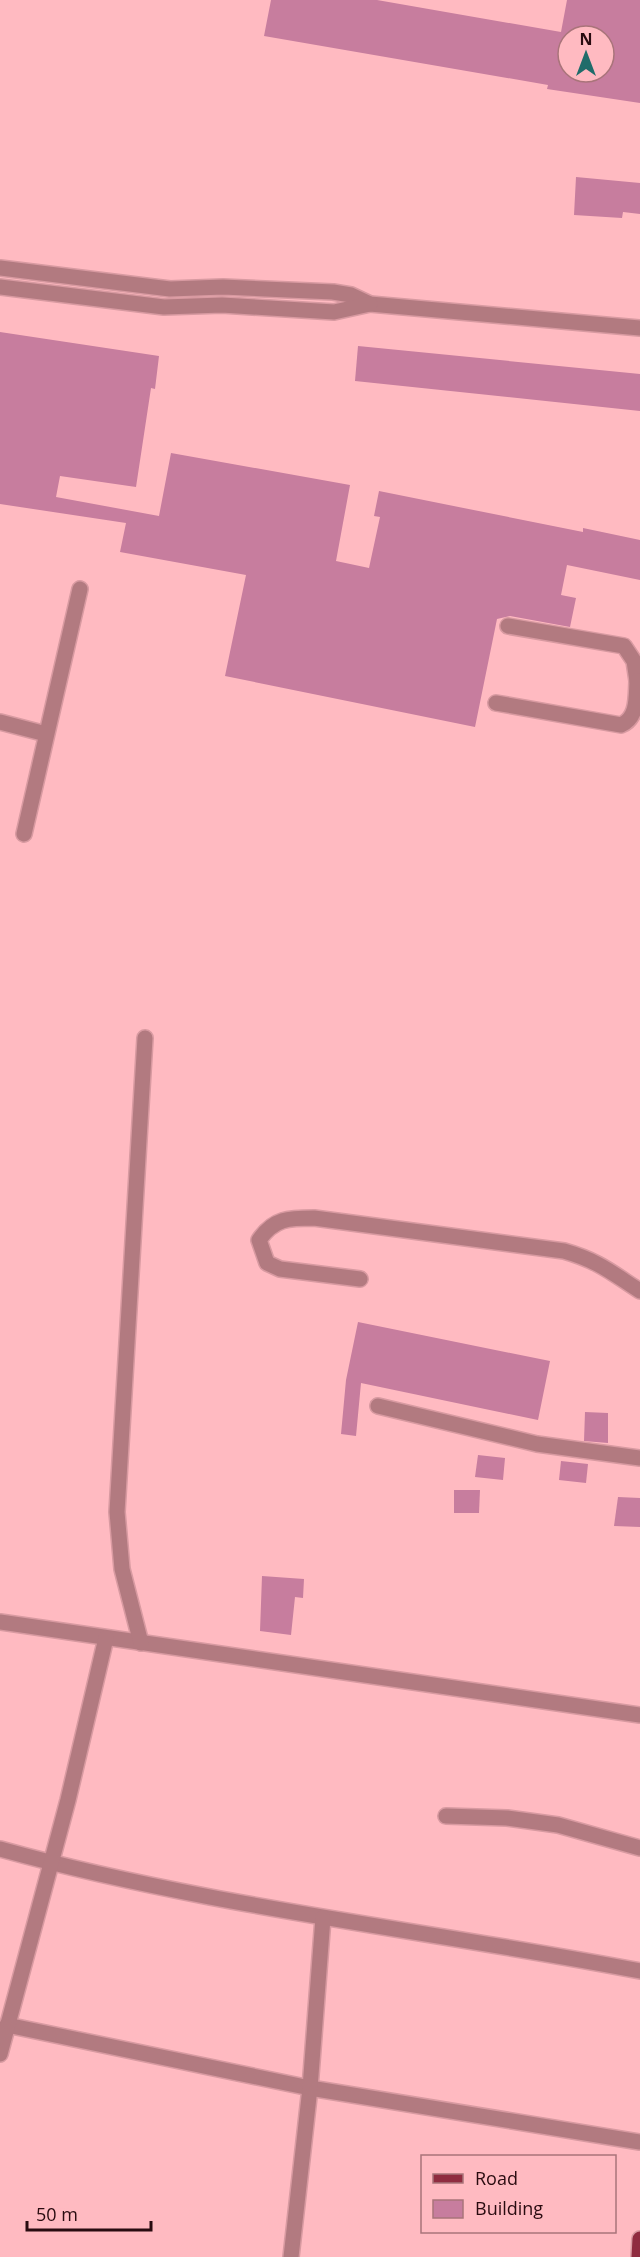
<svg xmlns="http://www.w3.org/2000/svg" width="640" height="2257" viewBox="0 0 640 2257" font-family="'Open Sans',sans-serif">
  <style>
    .building { fill: #c77d9e; fill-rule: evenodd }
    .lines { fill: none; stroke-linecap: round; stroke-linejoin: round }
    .minor-casing { stroke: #d89aa1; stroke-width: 18 }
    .major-casing { stroke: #d89aa1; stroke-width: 18 }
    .minor { stroke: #b27a80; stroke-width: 15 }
    .major { stroke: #8f2c40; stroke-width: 15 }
  </style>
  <rect width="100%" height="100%" fill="#ffbac1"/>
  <!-- building -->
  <g class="building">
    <path d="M271 0H377L561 32 567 0H640V103L547 89 548 85 264 36ZM568 36H604V72H568Z"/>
    <path d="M576 177 640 183V214L623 212 622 218 574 215Z"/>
    <path d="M0 332 159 356 155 389 151 388 136 487 60 476 56 497 159 516 171 453 350 485 336 561 369 568 380 517 374 516 379 491 583 532V528L640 540V580L567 565 561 595 576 598 570 627 510 616 497 619 475 727 225 676 246 575 120 552 126 523 0 504Z"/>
    <path d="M358 346 640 374V411L355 381Z"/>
    <path d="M358 1322 550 1361 538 1420 361 1383 356 1436 341 1434 346 1380Z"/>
    <path d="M585 1412 608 1413V1443L584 1441Z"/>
    <path d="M478 1455 505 1458 503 1480 475 1477Z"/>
    <path d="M561 1461 588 1464 586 1483 559 1480Z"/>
    <path d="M454 1490H480L479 1513H454Z"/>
    <path d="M618 1497 640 1498V1527L614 1526Z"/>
    <path d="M262 1576 304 1579 303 1598 295 1597 291 1635 260 1631Z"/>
  </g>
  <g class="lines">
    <defs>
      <g id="minor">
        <path d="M0 268 170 289 223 287 333 292 351 295 370 304 640 328"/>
        <path d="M0 287 164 307 222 305 334 312 370 304"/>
        <path d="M508 626 624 646 634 661 637 681H640"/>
        <path d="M496 703 621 725C638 718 636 697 637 681"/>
        <path d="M0 722 46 734"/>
        <path d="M24 834 80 589"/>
        <path d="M360 1279 280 1269 267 1263 259 1240C274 1218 289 1218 314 1218L564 1251C599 1261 612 1273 640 1291"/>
        <path d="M378 1406 537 1444 640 1458"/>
        <path d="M0 1622 640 1715"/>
        <path d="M141 1643 122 1569 117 1512 145 1038"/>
        <path d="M446 1816 507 1818 558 1825 640 1848"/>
        <path d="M0 1849C209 1907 427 1930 640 1971"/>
        <path d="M7 2025 310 2088 640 2142"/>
        <path d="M0 2054 68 1800 106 1638"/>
        <path d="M291 2257 310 2088 323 1918"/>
      </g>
      <path id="major" d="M639 2257 640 2239"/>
    </defs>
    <!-- minor casing -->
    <use href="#minor" class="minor-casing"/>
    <!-- major casing -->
    <use href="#major" class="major-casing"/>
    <!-- minor -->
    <use href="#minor" class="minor"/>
    <!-- major -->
    <use href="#major" class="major"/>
  </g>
  <!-- legend -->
  <rect x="421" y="2155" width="195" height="78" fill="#ffbac1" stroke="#a9747a" stroke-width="1.5"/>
  <rect x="433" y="2174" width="30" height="9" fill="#8f2c40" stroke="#a9747a" stroke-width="1.5"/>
  <text x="475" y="2185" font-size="18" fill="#290b10">Road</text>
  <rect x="433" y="2200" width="30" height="18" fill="#c77d9e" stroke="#a9747a" stroke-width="1.5"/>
  <text x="475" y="2215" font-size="18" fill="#290b10">Building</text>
  <!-- north arrow -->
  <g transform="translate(586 54)"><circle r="28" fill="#ffbac1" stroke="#a9747a" stroke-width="1.5"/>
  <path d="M0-4.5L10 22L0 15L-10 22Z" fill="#206c6a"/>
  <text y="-9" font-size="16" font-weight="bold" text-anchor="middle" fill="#290b10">N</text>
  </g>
  <!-- scale -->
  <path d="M27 2221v9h124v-9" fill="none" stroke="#290b10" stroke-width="3"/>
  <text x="36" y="2221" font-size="18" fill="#290b10" stroke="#ffbac1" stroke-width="4.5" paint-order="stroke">50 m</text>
</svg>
